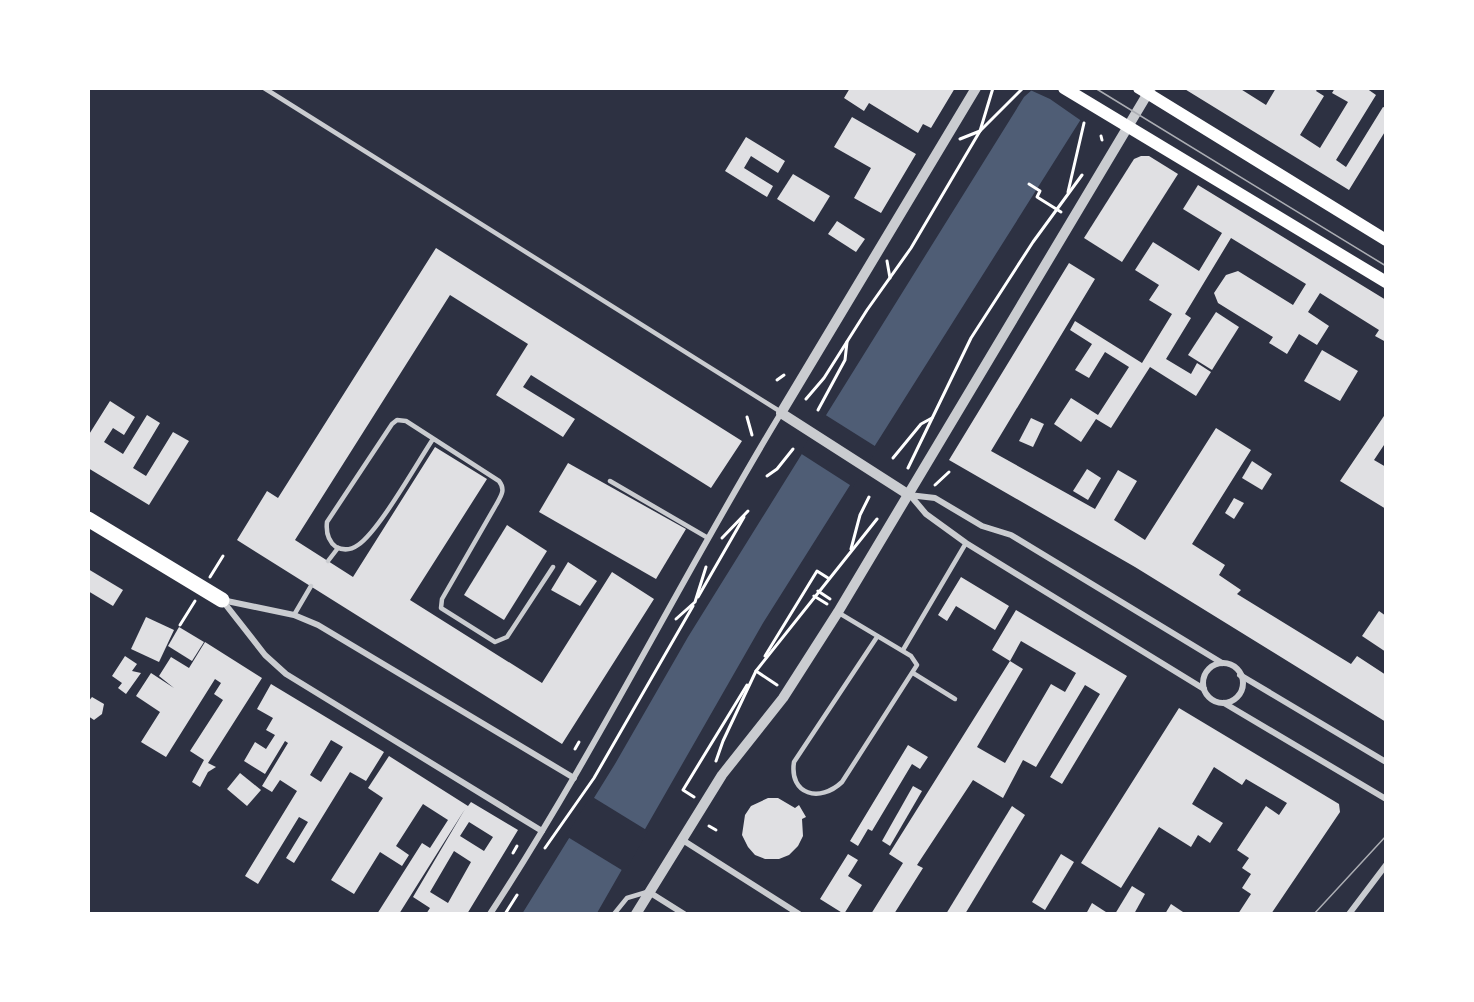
<svg xmlns="http://www.w3.org/2000/svg" width="1474" height="1002" viewBox="0 0 1474 1002" font-family="Mulish,sans-serif">
  <style>
    .water { fill: #4f5d75 }
    .pier { fill: #2d3142 }
    .building { fill: #e0e0e3; fill-rule: evenodd }
    .lines { fill: none; stroke-linecap: round; stroke-linejoin: round }
    .path { stroke: #fff; stroke-width: 3 }
    .service { stroke: #caccd0; stroke-width: 4.5 }
    .minor { stroke: #caccd0; stroke-width: 6 }
    .tertiary { stroke: #caccd0; stroke-width: 10 }
    .secondary { stroke: #fff; stroke-width: 12 }
    .primary { stroke: #fff; stroke-width: 15 }
    .tram { stroke: #abadb3; stroke-width: 1.5 }
  </style>
  <rect width="100%" height="100%" fill="#2d3142"/>
  <!-- water -->
  <path class="water" d="M1033 89H1100L763 623 597 913 522 914 615 764 688 637 1024 97Z"/>
  <!-- pier -->
  <g class="pier">
    <path d="M1103 88 1083 122 1050 99 1028 89Z"/>
    <path d="M824 414 878 448 853 487 800 453Z"/>
    <path d="M591 796 648 831 625 872 566 836Z"/>
  </g>
  <!-- building -->
  <g class="building">
    <path d="M850 88H955L931 128 923 124 918 133 869 103 864 111 844 98Z"/>
    <path d="M1183 88H1239L1266 105 1276 88H1318L1316 91 1324 96 1300 135 1320 148 1348 102 1332 93 1335 88H1366L1376 95 1336 160 1346 167 1383 107 1386 108V130L1349 190Z"/>
    <path d="M852 117 916 154 881 213 854 198 871 168 834 147Z"/>
    <path d="M746 137 785 161 778 173 751 156 744 168 773 186 767 197 725 171Z"/>
    <path d="M1141 156H1149L1178 174 1122 262 1084 238 1134 159Z"/>
    <path d="M793 174 830 196 814 222 777 199Z"/>
    <path d="M1198 185 1386 300V342L1375 336 1379 330 1320 293 1308 312 1329 326 1317 345 1299 334 1287 354 1269 343 1273 337 1218 303 1214 293 1226 275 1238 271 1293 305 1306 284 1231 238 1185 314 1191 318 1166 359 1191 374 1197 363 1211 372 1196 396 1150 367 1111 428 1096 419 1081 442 1054 424 1071 398 1098 415 1129 367 1105 352 1089 378 1075 370 1092 344 1070 330 1075 321 1142 363 1172 314 1149 300 1159 285 1135 270 1153 242 1199 271 1222 233 1183 209Z"/>
    <path d="M837 221 865 239 856 252 828 234Z"/>
    <path d="M436 248 742 441 711 488 531 375 523 387 575 419 563 437 496 395 528 344 450 295 295 540 353 577 435 447 487 479 410 600 542 683 612 572 654 599 562 744 237 540 267 491 278 498Z"/>
    <path d="M1069 263 1095 279 991 451 1095 509 1118 470 1137 481 1114 520 1145 540 1216 428 1251 450 1192 544 1225 565 1219 575 1241 590 1237 594 1351 664 1357 656 1386 675V722L1135 567 949 460Z"/>
    <path d="M1216 312 1239 327 1212 370 1188 355Z"/>
    <path d="M1322 350 1358 371 1340 401 1304 381Z"/>
    <path d="M110 401 135 417 124 435 113 428 104 442 123 454 147 415 160 423 133 468 146 476 173 432 189 441 149 505 88 468V436Z"/>
    <path d="M1386 413V442L1374 460 1386 467V509L1340 481Z"/>
    <path d="M1031 418 1044 424 1033 447 1019 441Z"/>
    <path d="M1252 461 1272 474 1262 490 1242 478Z"/>
    <path d="M568 463 686 529 656 579 539 512Z"/>
    <path d="M1087 469 1101 478 1088 500 1073 491Z"/>
    <path d="M1234 498 1244 503 1234 519 1225 513Z"/>
    <path d="M507 525 547 551 504 620 464 595Z"/>
    <path d="M568 562 597 581 580 606 551 590Z"/>
    <path d="M88 569 123 590 113 606 88 591Z"/>
    <path d="M961 577 1009 606 995 630 956 606 947 621 938 615Z"/>
    <path d="M1016 610 1127 676 1062 784 1050 777 1100 694 1085 685 1036 767 1023 760 1003 798 973 780 917 865 923 868 894 914H871L903 863 889 854 1010 661 1023 669 977 747 1005 763 1051 684 1065 692 1076 673 1021 641 1010 661 992 650Z"/>
    <path d="M1379 611 1386 616V652L1362 636Z"/>
    <path d="M146 617 174 630 159 662 131 649Z"/>
    <path d="M179 627 204 642 192 661 168 646Z"/>
    <path d="M205 642 262 678 208 763 216 767 208 772 200 787 192 782 204 760 190 751 223 700 214 694 221 683 215 679 166 757 141 742 160 712 136 696 151 673 174 688 159 676 171 657 189 668Z"/>
    <path d="M125 656 137 664 132 671 141 673 126 694 118 688 122 683 112 676Z"/>
    <path d="M271 684 384 752 366 781 350 772 294 863 286 858 308 822 299 817 258 884 245 876 297 791 280 780 272 792 262 786 288 743 285 741 265 774 244 761 255 742 266 749 275 735 266 730 273 718 257 709ZM331 740 343 747 321 782 310 775Z"/>
    <path d="M92 697 104 704 102 714 94 720 88 716V702Z"/>
    <path d="M1179 708 1339 804 1340 812 1271 914H1238L1251 894 1242 888 1251 874 1242 868 1249 858 1237 850 1266 806 1279 815 1287 803 1246 779 1242 785 1214 767 1192 804 1223 823 1210 843 1198 835 1191 847 1159 827 1121 888 1081 863Z"/>
    <path d="M908 745 928 757 920 769 912 764 872 831 868 829 858 846 850 841Z"/>
    <path d="M389 756 468 806 471 802 518 830 467 914H426L430 908 413 897 465 809 399 914H377L422 843 430 848 448 820 423 804 396 846 409 855 402 866 380 852 354 894 331 880 383 798 368 788ZM469 822 493 837 484 851 460 836ZM454 851 471 862 448 903 430 892Z"/>
    <path d="M240 773 261 790 247 806 227 789Z"/>
    <path d="M913 786 922 791 890 846 882 841Z"/>
    <path d="M768 798H778L795 808 799 805 806 817 802 819 803 836 798 846 789 855 779 859H765L755 855 748 847 742 835 745 815 751 806Z"/>
    <path d="M1012 806 1025 815 965 914H946Z"/>
    <path d="M848 854 858 860 848 876 862 885 844 914 820 899Z"/>
    <path d="M1061 854 1074 862 1045 910 1032 902Z"/>
    <path d="M1132 886 1145 894 1134 914H1115Z"/>
    <path d="M1092 903 1109 914H1086Z"/>
    <path d="M1171 904 1186 914H1165Z"/>
  </g>
  <g class="lines">
    <!-- path -->
    <g class="path">
      <path d="M1101 136 1102 140"/>
      <path d="M960 139 980 131 1023 88"/>
      <path d="M1029 184 1040 191 1037 197 1061 212"/>
      <path d="M1068 192 1084 123"/>
      <path d="M887 261 890 278"/>
      <path d="M777 380 784 375"/>
      <path d="M806 399 824 378 867 310 911 248 980 131 993 88"/>
      <path d="M818 410 845 360 847 342"/>
      <path d="M747 417 752 435"/>
      <path d="M893 458 921 424 932 418"/>
      <path d="M908 468 971 338 1033 242 1082 175"/>
      <path d="M767 476 777 469 793 449"/>
      <path d="M935 485 949 472"/>
      <path d="M722 538 748 511"/>
      <path d="M851 549 860 515 869 497"/>
      <path d="M210 577 223 556"/>
      <path d="M818 591 830 599"/>
      <path d="M814 596 827 604"/>
      <path d="M698 597 744 517"/>
      <path d="M676 619 695 602 706 567"/>
      <path d="M180 625 195 601"/>
      <path d="M765 656 817 571 828 578"/>
      <path d="M756 671 777 685"/>
      <path d="M575 749 579 742"/>
      <path d="M716 761 723 741 756 671 877 519"/>
      <path d="M694 797 683 790 747 685"/>
      <path d="M709 826 716 830"/>
      <path d="M545 848 594 778 693 606"/>
      <path d="M513 853 517 846"/>
      <path d="M505 914 517 895"/>
    </g>
    <!-- service -->
    <g class="service">
      <path d="M264 88 781 412"/>
      <path d="M433 439C417 463 379 531 358 545 351 550 344 551 336 547 328 541 326 531 327 522L392 424 397 420 406 421 499 481C506 490 501 496 496 505L442 599 441 608 495 642 507 637 553 567"/>
      <path d="M610 481 708 538"/>
      <path d="M328 561 338 548"/>
      <path d="M839 613 911 656 917 665 842 782C820 803 789 795 794 762L877 637"/>
      <path d="M294 615 311 586"/>
      <path d="M903 650 966 543"/>
      <path d="M913 673 955 699"/>
      <path d="M614 914 627 898 647 892"/>
    </g>
    <!-- minor -->
    <g class="minor">
      <path d="M909 495 935 498 982 526 1011 535 1222 663"/>
      <path d="M910 495 926 514 966 543 1204 689"/>
      <path d="M222 600 265 655 286 674 542 831"/>
      <path d="M222 600 294 615 318 625 574 778"/>
      <circle cx="1223" cy="683" r="20"/>
      <path d="M1240 675 1386 762"/>
      <path d="M1224 703 1386 799"/>
      <path d="M681 839 799 914"/>
      <path d="M649 892 684 914"/>
      <path d="M490 914C596 752 681 578 781 413"/>
      <path d="M1349 914 1386 865"/>
    </g>
    <!-- tertiary -->
    <g class="tertiary">
      <path d="M909 495 781 413 976 88"/>
      <path d="M636 914 722 775 783 698 838 612 1151 88"/>
    </g>
    <!-- secondary -->
    <g class="secondary">
      <path d="M1064 88 1386 282"/>
      <path d="M1139 88 1386 240"/>
    </g>
    <!-- primary -->
    <path class="primary" d="M88 519 222 600"/>
    <!-- tram -->
    <g class="tram">
      <path d="M1095 88 1386 266"/>
      <path d="M1314 914 1386 836"/>
    </g>
  </g>
  <!-- border -->
  <rect width="1474" height="1002" fill="none" stroke="#ffffff" stroke-width="180"/>
</svg>
